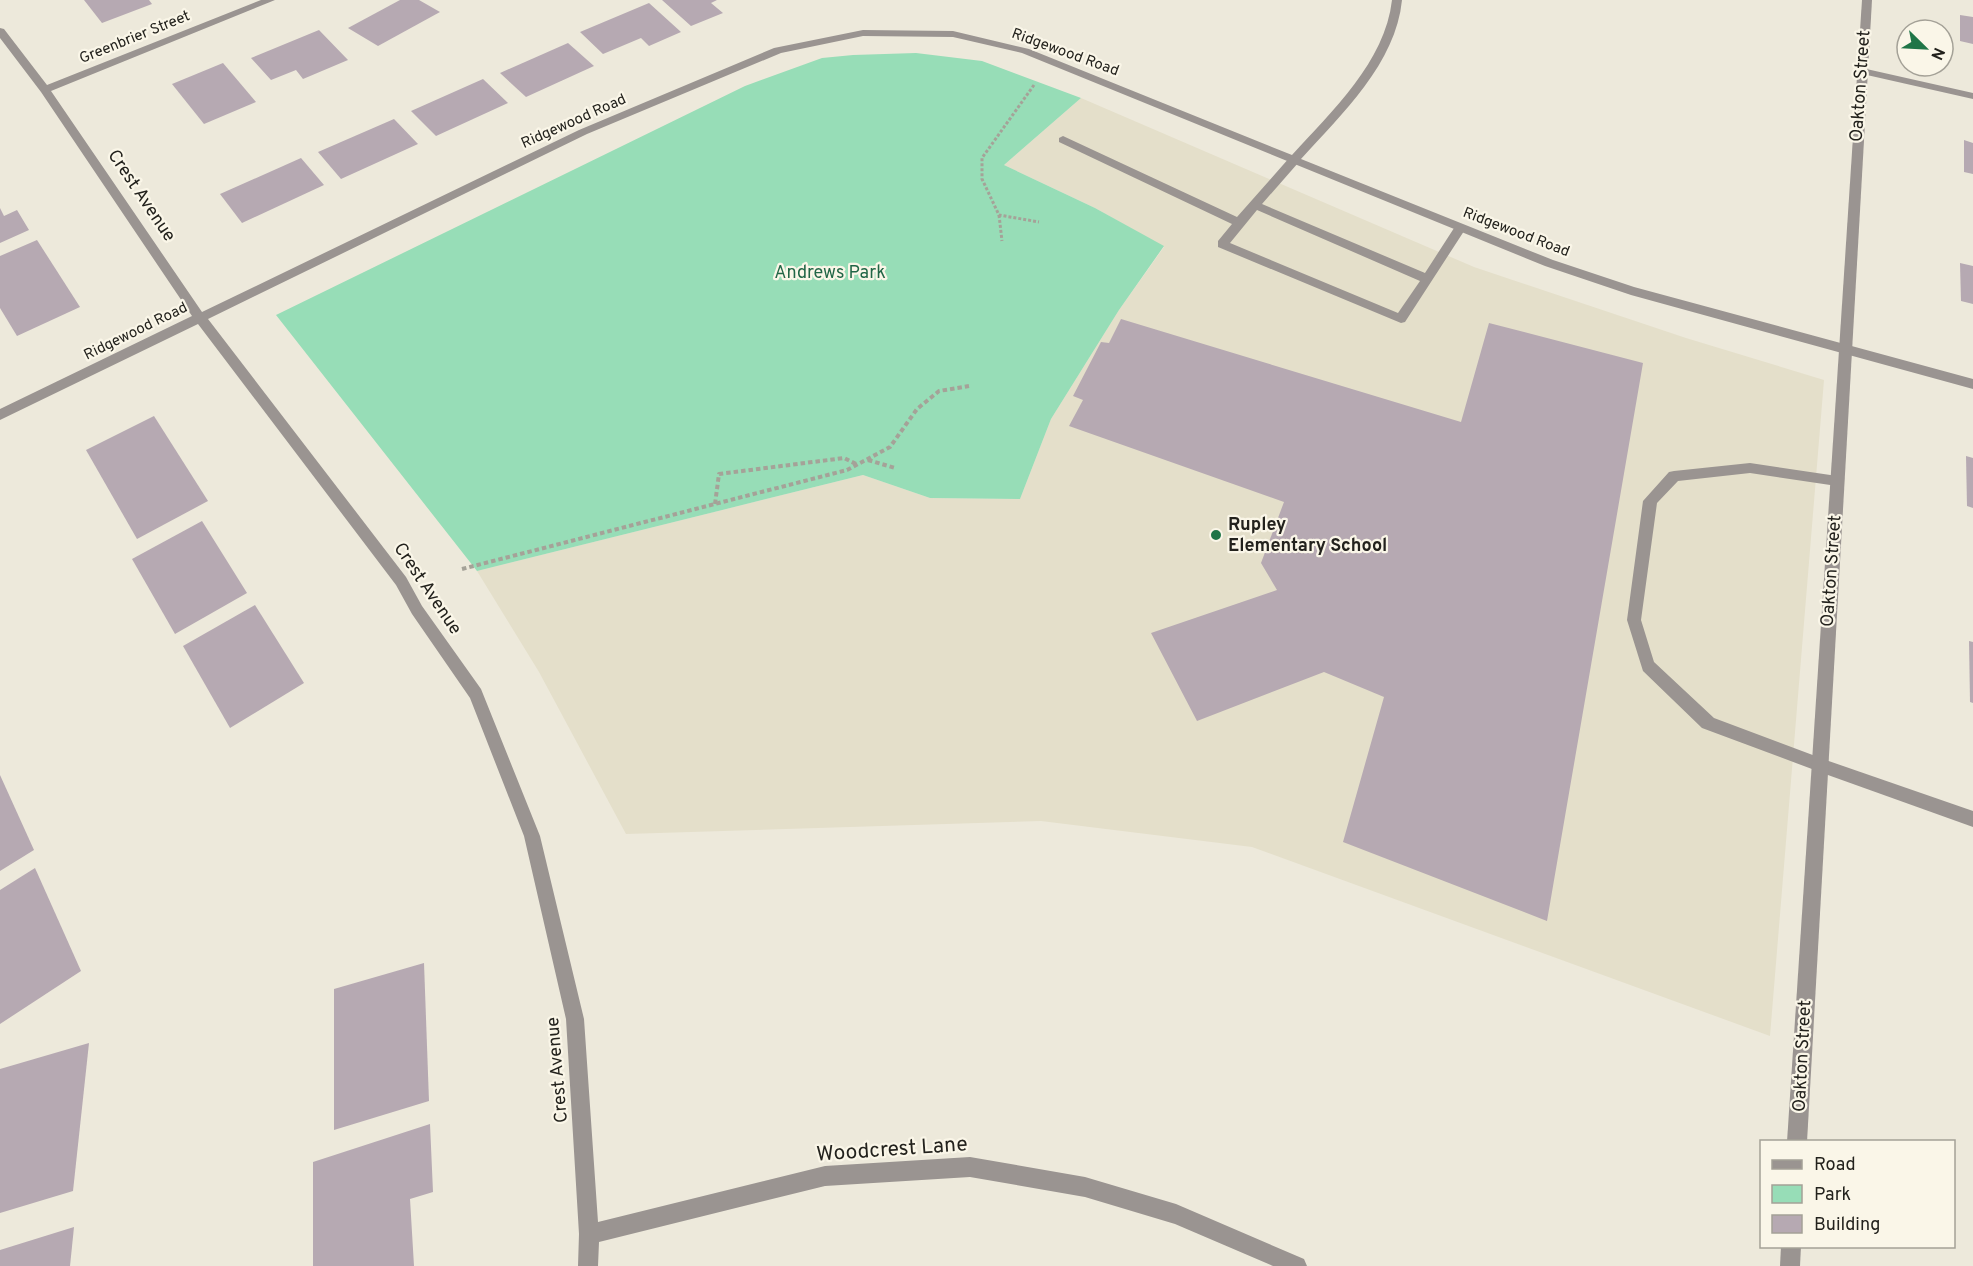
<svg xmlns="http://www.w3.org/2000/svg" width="1973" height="1266" viewBox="0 0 1973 1266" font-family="Overpass,sans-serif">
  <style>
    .built { fill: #e4dfca }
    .green { fill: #97ddb7 }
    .building { fill: #b6a9b2 }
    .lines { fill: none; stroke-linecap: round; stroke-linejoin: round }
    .path-far1 { stroke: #a5a298; stroke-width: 3; stroke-dasharray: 3 2; stroke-linecap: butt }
    .path { stroke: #a5a298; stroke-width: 4; stroke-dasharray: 4.5 3; stroke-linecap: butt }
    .service { fill: #9a9491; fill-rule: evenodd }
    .minor { fill: #9a9491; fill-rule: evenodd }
    .tertiary { fill: #9a9491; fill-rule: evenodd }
    .poi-dot { fill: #1f7547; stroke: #faf6e8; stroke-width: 2 }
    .labels { text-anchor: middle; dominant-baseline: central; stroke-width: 4.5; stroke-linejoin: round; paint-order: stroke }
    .far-street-label { font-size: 15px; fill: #23221d; stroke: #faf6e8 }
    .street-label { font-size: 18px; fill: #23221d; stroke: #faf6e8 }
    .park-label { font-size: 18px; fill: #216646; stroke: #faf6e8 }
    .poi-label { font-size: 18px; font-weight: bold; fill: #23221d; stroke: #faf6e8; text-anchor: start }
    .near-street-label { font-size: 21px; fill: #23221d; stroke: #faf6e8 }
  </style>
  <rect width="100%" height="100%" fill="#ede9db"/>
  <!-- built -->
  <path class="built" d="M1081 98 1474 267 1686 338 1824 380 1770 1036 1252 847 1041 821 626 834 539 672 477 571 863 475 930 498 1020 499 1051 419 1119 310 1164 247 1095 208 1004 165Z"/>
  <!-- green -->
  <path class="green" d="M916 53 982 61 1081 98 1004 165 1095 208 1164 246 1119 310 1051 419 1020 499 930 498 863 475 477 571 276 315 745 86 822 58 853 55Z"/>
  <!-- building -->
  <g class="building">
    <path d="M84 0H149L152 4 102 23Z"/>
    <path d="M400 0H419L440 12 378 46 348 28Z"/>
    <path d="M662 0H717L711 3 723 13 691 26Z"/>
    <path d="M649 3 681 32 649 46 641 38 603 54 580 32Z"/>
    <path d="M1960 15 1973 17V44L1960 41Z"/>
    <path d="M319 30 348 60 303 79 296 70 271 80 251 58Z"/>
    <path d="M568 43 594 66 526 97 500 73Z"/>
    <path d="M223 63 256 102 204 124 172 84Z"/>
    <path d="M483 79 508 103 436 136 411 111Z"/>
    <path d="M394 119 418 144 341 179 318 152Z"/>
    <path d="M1964 140 1973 143V174L1964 172Z"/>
    <path d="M301 158 324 185 242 223 220 194Z"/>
    <path d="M0 208 4 216 17 210 29 230 0 243Z"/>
    <path d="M37 240 80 307 17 336 0 308V256Z"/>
    <path d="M1960 263 1973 266V304L1961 301Z"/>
    <path d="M1121 319 1461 422 1489 323 1643 363 1547 921 1343 842 1384 697 1324 672 1197 721 1151 633 1277 590 1261 563 1284 502 1069 426 1083 400 1073 396 1101 342 1109 343Z"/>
    <path d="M154 416 208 501 137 539 86 450Z"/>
    <path d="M1966 456 1973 458V508L1967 506Z"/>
    <path d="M202 521 247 593 175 634 132 559Z"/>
    <path d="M255 605 304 683 230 728 183 646Z"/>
    <path d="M1969 641 1973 642V703L1970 702Z"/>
    <path d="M0 775 34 850 0 871Z"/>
    <path d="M35 868 81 971 0 1024V890Z"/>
    <path d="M424 963 429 1101 334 1130V989Z"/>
    <path d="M89 1043 73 1191 0 1213V1069Z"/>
    <path d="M430 1124 433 1192 410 1199 414 1266H313V1162Z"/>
    <path d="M74 1227 70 1266H0V1250Z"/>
  </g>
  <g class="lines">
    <!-- path-far1 -->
    <g class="path-far1">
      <path d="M1034 85 982 158V179L999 215 1039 222"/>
      <path d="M999 215 1002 241"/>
    </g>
    <!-- path -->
    <g class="path">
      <path d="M868 460 895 468"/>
      <path d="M715 504 719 474 844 458 858 465"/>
      <path d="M462 569 847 470 890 447 917 409 939 391 969 386"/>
    </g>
    <!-- service -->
    <g class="service">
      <path d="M1063 136 1237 217 1290 157H1298V163L1262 204 1425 273 1456 225H1464L1466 228 1405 322 1401 323 1218 247V241L1232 224 1059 142V138ZM1257 210 1420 281 1398 313 1230 243Z"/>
      <path d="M1750 463 1837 476 1844 481 1837 486 1750 473 1678 481 1657 503 1641 620 1654 662 1714 718 1826 760 1828 765 1826 770 1820 772 1702 728 1643 671 1627 620 1643 501 1669 472 1674 471Z"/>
    </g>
    <!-- minor -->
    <g class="minor">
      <path d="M261 0H275L51 91 202 312 579 130 774 48 863 30 953 31 1029 49 1292 155C1332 111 1385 62 1392 0H1402C1396 63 1342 114 1301 159L1553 260 1634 287 1973 379V389L1631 295 1545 266 1022 53 953 37 863 36 781 53 587 134 208 319 406 577 422 606 481 689 540 836 584 1019 598 1222 825 1166 970 1157 1085 1177 1176 1204 1304 1259 1307 1266H1273L1175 1224 1085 1197 970 1177 825 1186 599 1242 598 1266H578L579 1234 566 1019 524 836 470 698 412 614 396 585 198 324 0 420V409L192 316 41 92 0 38V28L4 29 47 85Z"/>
      <path d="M1862 68 1973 93V99L1858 73V69Z"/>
      <path d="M1820 758 1973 811V827L1814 770 1812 765 1814 760Z"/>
    </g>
    <!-- tertiary -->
    <g class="tertiary">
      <path d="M1862 0H1872L1807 1142H1787Z"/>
      <path d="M1781 1246H1801L1800 1266H1780Z"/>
    </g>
  </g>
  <!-- markers -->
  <circle class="poi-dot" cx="1216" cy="535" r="6"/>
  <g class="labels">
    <!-- far-street labels -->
    <g class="far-street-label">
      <text transform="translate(135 38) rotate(-22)">Greenbrier Street</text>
      <text transform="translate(1065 53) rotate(20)">Ridgewood Road</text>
      <text transform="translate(574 122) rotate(-24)">Ridgewood Road</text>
      <text transform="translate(1516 233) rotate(21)">Ridgewood Road</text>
      <text transform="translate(136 332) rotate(-26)">Ridgewood Road</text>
    </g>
    <!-- street labels -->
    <g class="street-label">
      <text transform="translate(1861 86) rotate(-86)">Oakton Street</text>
      <text transform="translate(141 196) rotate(56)">Crest Avenue</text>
      <text transform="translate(1832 571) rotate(-86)">Oakton Street</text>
      <text transform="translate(427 589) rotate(56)">Crest Avenue</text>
      <text transform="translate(1803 1056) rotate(-87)">Oakton Street</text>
      <text transform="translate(558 1070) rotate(-95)">Crest Avenue</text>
    </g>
    <!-- park labels -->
    <g class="park-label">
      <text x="830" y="273">Andrews Park</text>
    </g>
    <!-- poi labels -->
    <g class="poi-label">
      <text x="1228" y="525">Rupley<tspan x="1228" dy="21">Elementary School</tspan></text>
    </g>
    <!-- near-street labels -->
    <g class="near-street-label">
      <text transform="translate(892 1150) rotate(-4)">Woodcrest Lane</text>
    </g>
  </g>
  <!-- legend -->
  <rect x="1760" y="1140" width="195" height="108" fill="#faf6e8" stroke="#a4a197" stroke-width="1.5"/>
  <rect x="1772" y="1160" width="30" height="9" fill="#9a9491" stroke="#a4a197" stroke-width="1.5"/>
  <text x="1814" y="1170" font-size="18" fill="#23221d">Road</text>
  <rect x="1772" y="1185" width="30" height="18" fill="#97ddb7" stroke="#a4a197" stroke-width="1.5"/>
  <text x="1814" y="1200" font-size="18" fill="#23221d">Park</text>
  <rect x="1772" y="1215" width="30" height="18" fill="#b6a9b2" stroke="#a4a197" stroke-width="1.5"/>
  <text x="1814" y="1230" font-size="18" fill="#23221d">Building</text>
  <!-- north arrow -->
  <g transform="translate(1925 48) rotate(114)"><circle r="28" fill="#faf6e8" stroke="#a4a197" stroke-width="1.5"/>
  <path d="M0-4.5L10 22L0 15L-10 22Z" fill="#1f7547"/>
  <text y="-9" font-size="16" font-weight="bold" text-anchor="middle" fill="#23221d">N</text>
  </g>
</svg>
